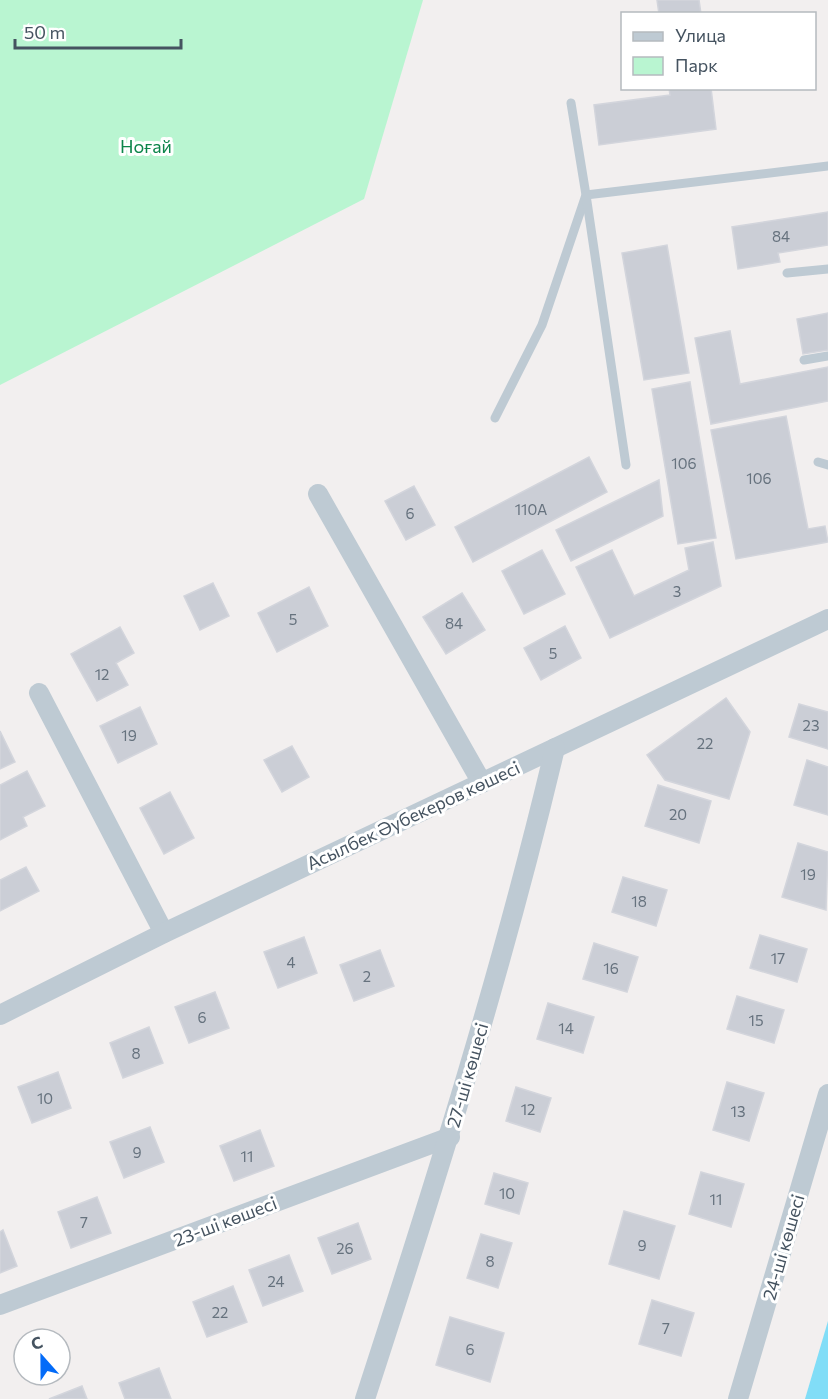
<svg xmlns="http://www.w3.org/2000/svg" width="828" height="1399" viewBox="0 0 828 1399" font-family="Commissioner,sans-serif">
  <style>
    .green { fill: #b9f5d1 }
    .water { fill: #81ddf7 }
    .building { fill: #cbced6; stroke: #d3d5dc; stroke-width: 1.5 }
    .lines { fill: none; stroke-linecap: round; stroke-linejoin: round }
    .service { stroke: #becad3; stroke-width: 9 }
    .minor { stroke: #becad3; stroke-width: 20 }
    .labels { text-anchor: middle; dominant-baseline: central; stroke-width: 6; stroke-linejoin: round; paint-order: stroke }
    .number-label { font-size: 15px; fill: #66727e }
    .park-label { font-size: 18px; fill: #0c854a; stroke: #fff }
    .street-label { font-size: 18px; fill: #455360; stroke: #fff }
  </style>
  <rect width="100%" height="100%" fill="#f2efef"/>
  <!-- green -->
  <path class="green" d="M0 0H423L364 199 0 385Z"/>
  <!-- water -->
  <path class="water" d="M828 1321V1399H805Z"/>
  <!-- building -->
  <g class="building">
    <path d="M657 0H699L701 14H659Z"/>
    <path d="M669 88H711L716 129 599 145 594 105 670 95Z"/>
    <path d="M828 212V245L778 253 780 262 738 269 732 227Z"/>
    <path d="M667 245 689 373 644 380 622 253Z"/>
    <path d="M828 313V350L803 354 797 319Z"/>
    <path d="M730 331 740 384 828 367V401L711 424 695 338Z"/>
    <path d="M690 382 716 538 678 544 652 389Z"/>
    <path d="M786 416 808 529 825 526 828 542 736 559 711 430Z"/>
    <path d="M589 457 607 492 473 562 455 527Z"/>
    <path d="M659 480 663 516 571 561 556 530Z"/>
    <path d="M414 486 435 525 406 540 385 501Z"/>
    <path d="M713 542 721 586 610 638 576 567 612 550 634 596 689 570 685 548Z"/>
    <path d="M542 550 565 594 524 614 502 571Z"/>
    <path d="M213 583 229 616 200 630 184 596Z"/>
    <path d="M309 587 328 626 277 652 258 613Z"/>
    <path d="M462 593 485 630 446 654 423 617Z"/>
    <path d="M565 626 581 658 541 680 524 648Z"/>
    <path d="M120 627 134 653 116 663 128 685 97 701 71 654Z"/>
    <path d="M726 698 750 732 729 799 665 780 647 755Z"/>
    <path d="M799 704 828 712V749L789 737Z"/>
    <path d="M140 707 157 744 118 763 100 726Z"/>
    <path d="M0 731 15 762 0 769Z"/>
    <path d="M292 746 309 777 282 792 264 760Z"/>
    <path d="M807 760 828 767V815L794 805Z"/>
    <path d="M27 771 45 806 23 817 27 826 0 840V785Z"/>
    <path d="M658 785 711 801 699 843 645 826Z"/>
    <path d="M170 792 194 838 164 854 140 808Z"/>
    <path d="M798 843 828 852 826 910 782 897Z"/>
    <path d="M26 867 39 891 0 911V880Z"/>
    <path d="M623 877 667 890 656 926 612 912Z"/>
    <path d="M760 935 807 949 797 982 750 968Z"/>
    <path d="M304 937 317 973 278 988 264 952Z"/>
    <path d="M594 943 638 957 627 992 583 979Z"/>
    <path d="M380 950 394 986 354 1001 340 965Z"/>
    <path d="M215 992 229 1028 189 1043 175 1007Z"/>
    <path d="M737 996 784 1010 774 1043 727 1029Z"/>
    <path d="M548 1003 594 1017 583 1053 537 1039Z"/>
    <path d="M149 1027 163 1063 123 1078 110 1043Z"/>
    <path d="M58 1072 71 1108 32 1123 18 1087Z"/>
    <path d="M727 1082 764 1093 749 1141 713 1130Z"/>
    <path d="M516 1087 551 1098 540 1132 506 1121Z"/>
    <path d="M150 1127 164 1162 124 1178 110 1142Z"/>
    <path d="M260 1130 274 1166 234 1181 220 1146Z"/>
    <path d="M701 1172 744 1184 731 1227 689 1214Z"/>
    <path d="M494 1173 528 1183 519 1214 485 1204Z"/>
    <path d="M97 1197 111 1233 71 1248 58 1212Z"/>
    <path d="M624 1211 675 1226 659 1279 609 1264Z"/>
    <path d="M358 1223 371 1259 332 1274 318 1238Z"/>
    <path d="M3 1230 17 1266 0 1273V1232Z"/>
    <path d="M481 1234 512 1243 498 1288 467 1278Z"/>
    <path d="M289 1255 303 1291 263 1306 249 1270Z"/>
    <path d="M233 1286 247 1322 207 1337 193 1302Z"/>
    <path d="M652 1300 694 1313 681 1356 639 1344Z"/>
    <path d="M450 1317 504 1333 490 1382 436 1365Z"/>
    <path d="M159 1368 171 1399H125L119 1383Z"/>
    <path d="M82 1386 87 1399H49Z"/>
  </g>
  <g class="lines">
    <!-- service -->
    <g class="service">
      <path d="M787 273 828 269"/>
      <path d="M804 360 828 356"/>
      <path d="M495 418 542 325 586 195 571 103"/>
      <path d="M818 462 828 465"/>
      <path d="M626 465 586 195 828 166"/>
    </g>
    <!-- minor -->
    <g class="minor">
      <path d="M318 494 482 783"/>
      <path d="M39 693 164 933"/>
      <path d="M0 1015 164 933 828 619"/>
      <path d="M0 1305 450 1137"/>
      <path d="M365 1399C435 1184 503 968 555 748"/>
      <path d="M738 1399 828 1094"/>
    </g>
  </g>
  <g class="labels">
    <!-- number labels -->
    <g class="number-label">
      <text x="781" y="236">84</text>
      <text x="684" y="463">106</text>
      <text x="759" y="478">106</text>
      <text x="531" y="509">110А</text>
      <text x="410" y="513">6</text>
      <text x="677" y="591">3</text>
      <text x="293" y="619">5</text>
      <text x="454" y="623">84</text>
      <text x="553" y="653">5</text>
      <text x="102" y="674">12</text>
      <text x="811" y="725">23</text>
      <text x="129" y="735">19</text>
      <text x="705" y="743">22</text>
      <text x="678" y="814">20</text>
      <text x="808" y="874">19</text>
      <text x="639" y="901">18</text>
      <text x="778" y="958">17</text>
      <text x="291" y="962">4</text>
      <text x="611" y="968">16</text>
      <text x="367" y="976">2</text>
      <text x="202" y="1017">6</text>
      <text x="756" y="1020">15</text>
      <text x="566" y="1028">14</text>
      <text x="136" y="1053">8</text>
      <text x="45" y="1098">10</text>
      <text x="528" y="1109">12</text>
      <text x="738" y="1111">13</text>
      <text x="137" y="1152">9</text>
      <text x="247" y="1156">11</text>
      <text x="507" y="1193">10</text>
      <text x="716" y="1199">11</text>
      <text x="84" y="1222">7</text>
      <text x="642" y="1245">9</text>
      <text x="345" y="1248">26</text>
      <text x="490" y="1261">8</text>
      <text x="276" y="1281">24</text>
      <text x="220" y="1312">22</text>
      <text x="666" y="1328">7</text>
      <text x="470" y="1349">6</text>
    </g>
    <!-- park labels -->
    <g class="park-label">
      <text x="146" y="146">Ноғай</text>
    </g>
    <!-- street labels -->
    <g class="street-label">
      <text transform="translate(413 815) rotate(-25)">Асылбек Әубекеров көшесі</text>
      <text transform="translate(467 1075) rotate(-74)">27-ші көшесі</text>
      <text transform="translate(225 1221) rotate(-21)">23-ші көшесі</text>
      <text transform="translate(783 1247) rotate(-74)">24-ші көшесі</text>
    </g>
  </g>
  <!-- legend -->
  <rect x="621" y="12" width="195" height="78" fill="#ffffff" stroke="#b5babf" stroke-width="1.5"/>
  <rect x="633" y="32" width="30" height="9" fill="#becad3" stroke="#b5babf" stroke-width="1.5"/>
  <text x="675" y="42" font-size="18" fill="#455360">Улица</text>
  <rect x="633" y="57" width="30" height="18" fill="#b9f5d1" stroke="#b5babf" stroke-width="1.5"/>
  <text x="675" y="72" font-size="18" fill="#455360">Парк</text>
  <!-- north arrow -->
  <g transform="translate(42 1357) rotate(339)"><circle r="28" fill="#ffffff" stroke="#b5babf" stroke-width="1.5"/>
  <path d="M0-4.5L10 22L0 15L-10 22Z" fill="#036bf8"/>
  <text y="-9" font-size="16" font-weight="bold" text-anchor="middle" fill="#455360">С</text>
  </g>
  <!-- scale -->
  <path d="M15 39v9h166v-9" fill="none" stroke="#455360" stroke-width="3"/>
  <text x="24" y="39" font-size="18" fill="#455360" stroke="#ffffff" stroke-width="4.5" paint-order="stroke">50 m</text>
</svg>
